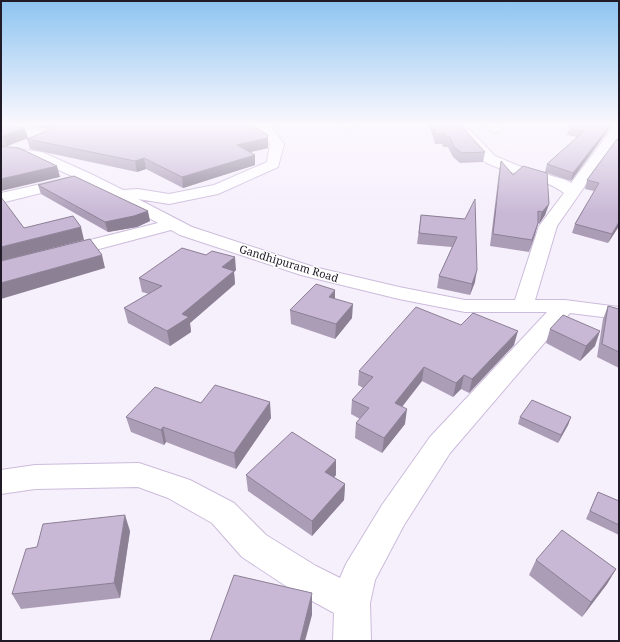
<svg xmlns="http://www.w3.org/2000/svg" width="620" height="642" viewBox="0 0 620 642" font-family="'Noto Serif',serif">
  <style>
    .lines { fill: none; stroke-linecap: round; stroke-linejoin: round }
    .street-casing { stroke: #ccbcdb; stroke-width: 2 }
    .street { fill: #fff; fill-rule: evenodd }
    .wall { fill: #ac9db7 }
    .shaded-wall { fill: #8c8095 }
    .building { fill: #c8b7d5; stroke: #8c8095 }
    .labels { text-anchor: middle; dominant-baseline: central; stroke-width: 3; stroke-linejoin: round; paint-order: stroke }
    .street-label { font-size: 11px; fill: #211b27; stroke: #fff }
  </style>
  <rect width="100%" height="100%" fill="#f6effc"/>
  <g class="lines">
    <defs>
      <g id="street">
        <path d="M258 124H270L284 144 278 167 218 194 169 204 138 199 192 227 314 267 399 287 465 300H515L539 226 564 193C544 177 511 175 487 163 477 158 469 144 462 136L460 133 462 130H470L495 156 524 168 566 180 571 183 615 125 619 124V137L557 226 535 300H565L619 307V319L570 313 450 453 404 525 375 580 370 603 371 641H333L334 613 292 590 242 557 212 523 168 498 138 487 35 489 1 494V470L35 465 139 463 190 480 234 503 266 535 316 566 340 578 346 564 382 505 430 437 547 312H465L399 299 301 275 180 235 171 230 65 258 58 256 56 252 58 248 158 223 81 180 34 159 1 155V147L42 152 91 174 123 190 138 189 169 194 214 185 267 162 270 144Z"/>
        <path d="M343 124H355L356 125 350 129 346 128Z"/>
        <path d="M482 124H496L502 129 500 132H492Z"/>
        <path d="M1 125 48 132 54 136 48 140 1 133Z"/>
        <path d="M68 178 73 179 75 182 73 185 1 203V193Z"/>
      </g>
    </defs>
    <!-- street casing -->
    <use href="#street" class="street-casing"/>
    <!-- street -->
    <use href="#street" class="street"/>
  </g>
  <!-- wall -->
  <g class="wall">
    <path d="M1 124H60L47 129Z"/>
    <path d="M429 124H462V127L485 152 483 162 460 163 453 157 448 147H443L442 144H435Z"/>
    <path d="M1 125 28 138 7 146H1Z"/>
    <path d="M610 125 607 132 571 181 547 173 549 204 545 215 539 224 538 223 529 252 490 246 499 172 501 161 513 175 545 172 547 164 577 137 567 135 569 128Z"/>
    <path d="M268 135V148L251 152 255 155V165L183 188 146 169 137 172 30 149 27 139Z"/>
    <path d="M617 139 619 226 608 243 572 233 575 224 594 191 585 189 587 180Z"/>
    <path d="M38 185 150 221 137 227 108 232 41 194Z"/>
    <path d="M421 215 465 219 475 282 470 295 437 288 439 276 452 247 417 244Z"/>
    <path d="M236 270 234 272 235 284 190 323 191 332 170 346 128 323 124 308 149 294 142 292 139 278Z"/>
    <path d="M335 290V299L352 318 335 339 291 324 290 310Z"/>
    <path d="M608 306 619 309V368L597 357 603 319Z"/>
    <path d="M550 329 595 346 580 361 546 343Z"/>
    <path d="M514 345 469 393 461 389 453 397 422 381 402 407 405 424 382 453 355 438 356 423 360 419 351 414 352 400 363 388 358 385 359 371Z"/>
    <path d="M201 403 271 418 236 469 166 442 164 445 131 432 126 417Z"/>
    <path d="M520 417H571L568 425 558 443 518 424Z"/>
    <path d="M246 475H336L334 477 345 484 344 500 312 536 248 491Z"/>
    <path d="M598 492 619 501V535L586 519Z"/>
    <path d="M130 531 120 598 21 609 12 594 37 547Z"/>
    <path d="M536 560 616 569 607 584 582 617 529 575Z"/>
  </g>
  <!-- shaded-wall -->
  <g class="shaded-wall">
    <path d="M45 124H60L47 129Z"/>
    <path d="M610 125 607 132 571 181 573 173Z"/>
    <path d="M25 128 28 138 7 146 3 136Z"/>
    <path d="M268 135V148L238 155 237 145Z"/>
    <path d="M255 155V165L183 188 182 177Z"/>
    <path d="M144 158 146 169 137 172 135 161Z"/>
    <path d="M57 166 60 177 1 191V179Z"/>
    <path d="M549 204 545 215 539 224 542 212Z"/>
    <path d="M148 211 150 221 137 227 108 232 105 222Z"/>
    <path d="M619 222V226L608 243 612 234Z"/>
    <path d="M538 223 535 235 529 252 532 240Z"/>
    <path d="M81 227 84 240 1 261V247Z"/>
    <path d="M102 255 105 268 1 299V283Z"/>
    <path d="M235 257 236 270 234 272 235 284 190 323 191 332 170 346 167 331 222 267Z"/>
    <path d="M477 270 475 282 470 295 472 284Z"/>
    <path d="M335 290V304L329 297Z"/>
    <path d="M353 304 352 318 335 339 336 324Z"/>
    <path d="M518 331 514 345 469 393 472 379Z"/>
    <path d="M600 331 595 346 580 361 586 346Z"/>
    <path d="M424 367 422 381 393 418 395 403Z"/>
    <path d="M464 375 461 389 453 397 456 383Z"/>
    <path d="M270 402 271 418 236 469 234 453Z"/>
    <path d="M407 409 405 424 382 453 384 438Z"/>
    <path d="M571 417 568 425 558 443 561 435Z"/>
    <path d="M163 427 166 442 164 445 161 430Z"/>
    <path d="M336 460V475L325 487V472Z"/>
    <path d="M345 484 344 500 312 536V521Z"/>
    <path d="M125 515 130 531 120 598 114 583Z"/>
    <path d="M616 569 607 584 582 617 591 602Z"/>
    <path d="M312 593V615L305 641H300Z"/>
  </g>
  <!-- building -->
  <g class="building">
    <path d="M63 124H248L268 135 267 138 237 145 255 155 182 177 144 158 135 161 27 139Z"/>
    <path d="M433 124H461L462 127 485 152 462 153 454 147 450 137H445L444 134H436Z"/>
    <path d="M574 124H609L610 125 573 173 547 164 584 131 569 128Z"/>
    <path d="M1 125 25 128 3 136H1Z"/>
    <path d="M617 139 619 143V222L612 234 575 224 599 183 587 180Z"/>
    <path d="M1 146 19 148 57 166 1 179Z"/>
    <path d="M501 161 513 175 523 166 547 173 549 204 542 212 538 211V223L532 240 493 234Z"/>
    <path d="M74 176 148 211 134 216 105 222 38 185Z"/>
    <path d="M1 197 24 228 73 216 81 227 1 247Z"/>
    <path d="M475 199 477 270 472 284 439 276 457 237 419 233 421 215 465 219Z"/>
    <path d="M90 239 102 255 1 283V261Z"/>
    <path d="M182 248 206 255 212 251 235 257 222 267 234 271 182 314 189 317 167 331 124 308 162 286 139 278Z"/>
    <path d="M316 284 335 290 329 297 353 304 336 324 290 310Z"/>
    <path d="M608 306 619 309V352L602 344Z"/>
    <path d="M416 307 461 325 473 313 518 331 472 379 464 375 456 383 424 367 395 403 407 409 384 438 356 423 369 408 352 400 373 377 359 371Z"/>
    <path d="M563 315 600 331 586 346 550 329Z"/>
    <path d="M215 385 270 402 234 453 163 427 161 430 126 417 155 387 201 403Z"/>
    <path d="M532 400 571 417 561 435 520 417Z"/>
    <path d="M292 432 336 460 325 472 345 484 312 521 246 475Z"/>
    <path d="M598 492 619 501V525L590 511Z"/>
    <path d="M125 515 114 583 12 594 26 549 37 547 43 524Z"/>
    <path d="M562 530 616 569 591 602 536 560Z"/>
    <path d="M234 575 312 593 300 641H210Z"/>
  </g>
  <!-- sky -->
  <linearGradient id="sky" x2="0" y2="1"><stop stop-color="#8dc4f0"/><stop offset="0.58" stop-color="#fbf8fe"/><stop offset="1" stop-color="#fbf8fe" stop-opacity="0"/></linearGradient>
  <rect width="620" height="214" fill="url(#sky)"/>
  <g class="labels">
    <!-- street labels -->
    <g class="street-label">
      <text transform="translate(289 263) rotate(17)">Gandhipuram Road</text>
    </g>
  </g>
  <!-- border -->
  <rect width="620" height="642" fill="none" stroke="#211b27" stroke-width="4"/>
</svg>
